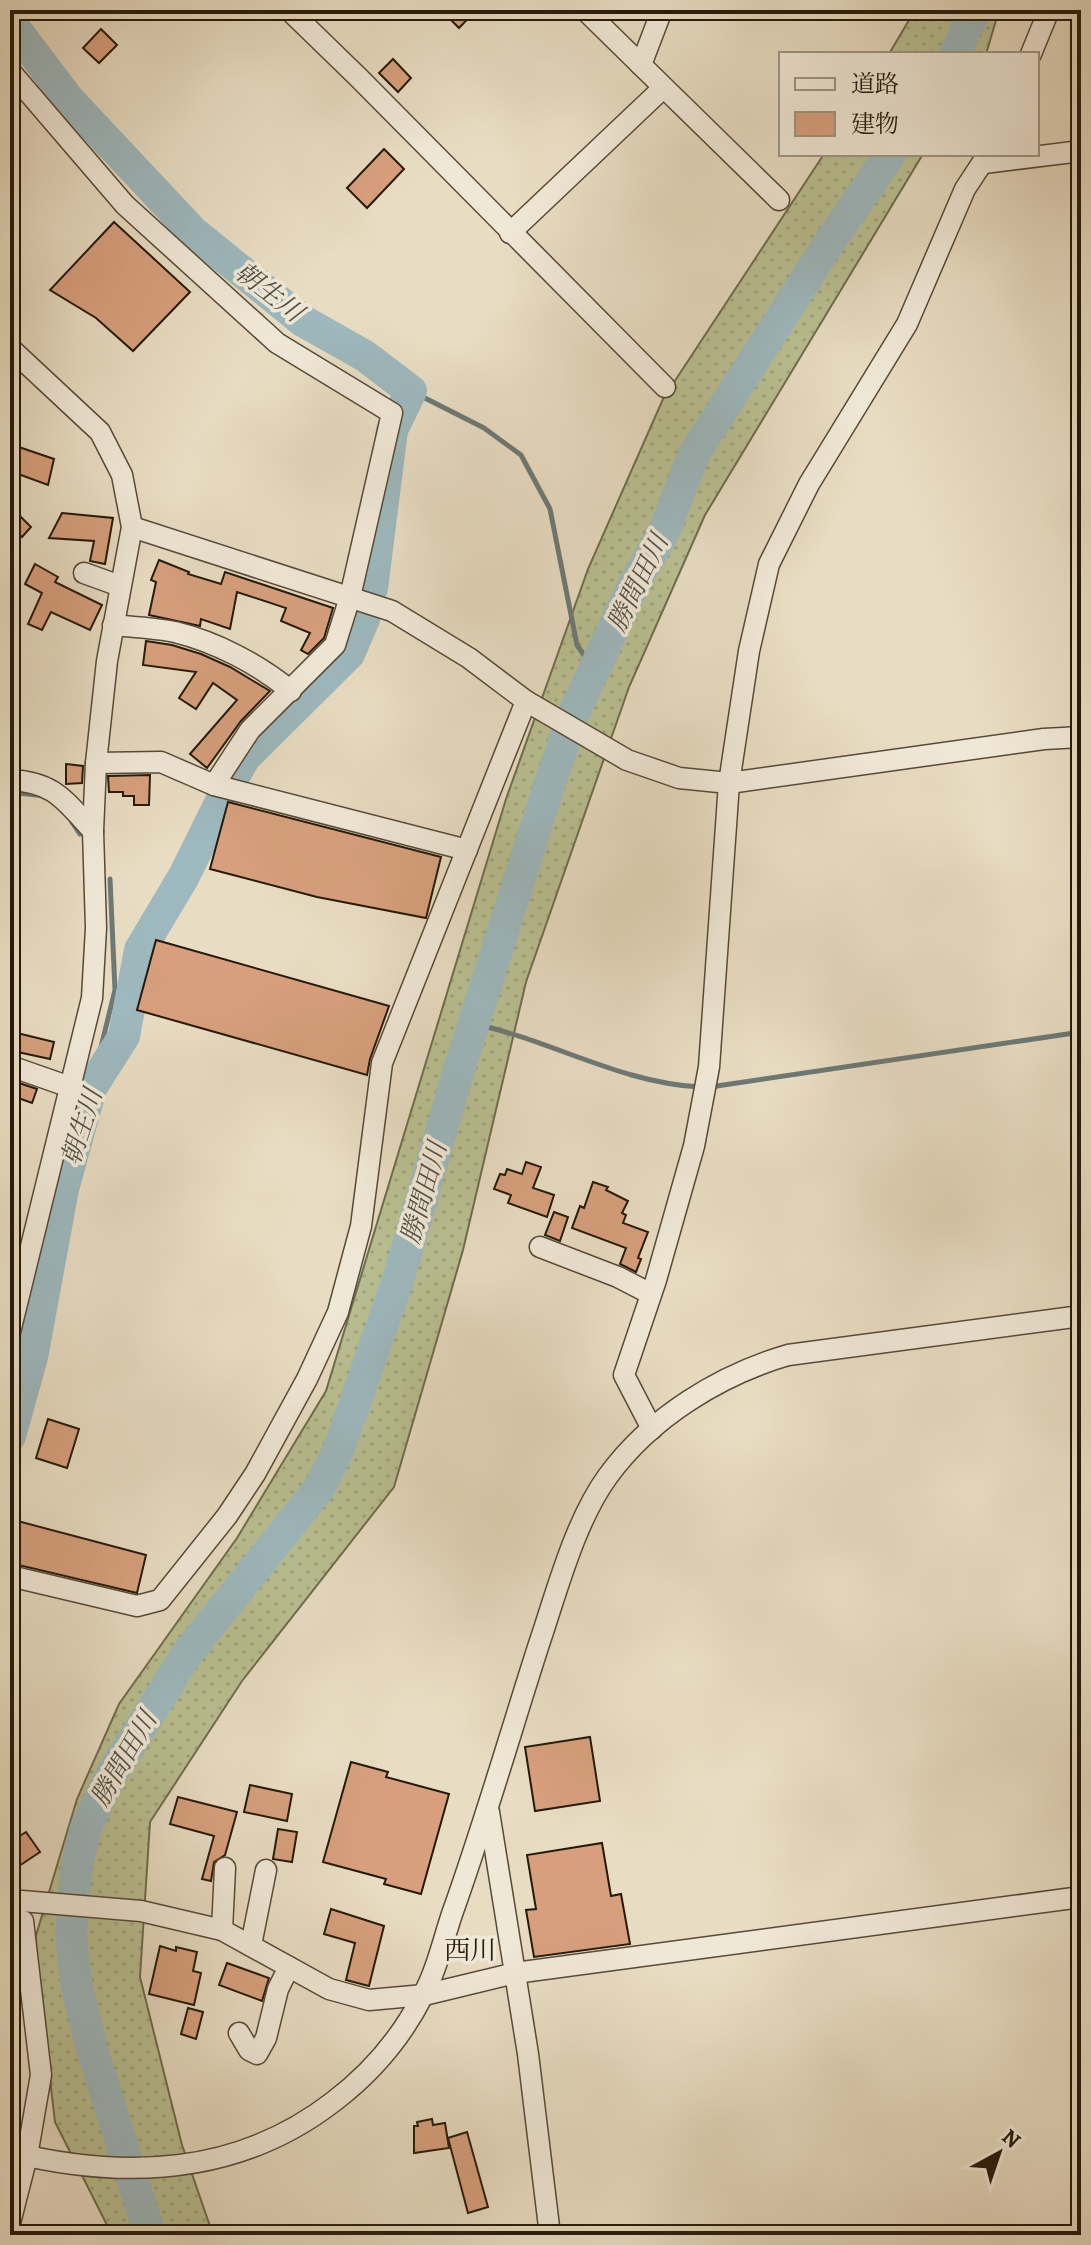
<svg xmlns="http://www.w3.org/2000/svg" width="1091" height="2245" viewBox="0 0 1091 2245" font-family="Alegreya,'Noto Serif JP',serif">
  <style>
    .grass { fill: url(#grass-dots); stroke: #6f6c4e; stroke-width: 2 }
    .lines { fill: none; stroke-linecap: round; stroke-linejoin: round }
    .stream { stroke: #6d7976; stroke-width: 5 }
    .river { stroke: #9db8be; stroke-width: 32 }
    .building { fill: #d79f7d; stroke: #251a0a; stroke-width: 2 }
    .minor-casing { stroke: #564a38; stroke-width: 23 }
    .minor { stroke: #f0e8d7; stroke-width: 20 }
    .labels { text-anchor: middle; dominant-baseline: central; stroke-width: 7; stroke-linejoin: round; paint-order: stroke }
    .water-label { font-size: 26px; font-style: italic; fill: #4f5149; stroke: #f0e8d7 }
    .neighbourhood-label { font-size: 26px; fill: #251a0a; stroke: #f0e8d7 }
  </style>
  <defs>
    <pattern id="grass-dots" width="8" height="8" patternUnits="userSpaceOnUse" patternTransform="scale(2)"><rect width="8" height="8" fill="#b9bf91"/><path d="M2 2h.1M6 6h.1" fill="none" stroke="#9fa47c" stroke-width="1.8" stroke-linecap="round"/></pattern>
  </defs>
  <rect width="100%" height="100%" fill="#e8dcc2"/>
  <filter id="stains"><feTurbulence type="fractalNoise" baseFrequency=".0025" numOctaves="4"/><feColorMatrix values="0 0 0 0 .2 0 0 0 0 .09 0 0 0 0 .02 0 0 0 .5 -.17"/></filter>
  <radialGradient id="worn" r=".72"><stop offset=".6" stop-color="#630" stop-opacity="0"/><stop offset="1" stop-color="#630" stop-opacity=".3"/></radialGradient>
  <!-- grass -->
  <g class="grass">
    <path d="M915 10H999L986 54H889Z"/>
    <path d="M824 154H923L705 515 629 687 526 982 463 1250 394 1487 242 1681 150 1822 140 1977 182 2145 213 2235H112L55 2122 34 1942 77 1799 119 1704 237 1538 326 1391 506 799 588 569 663 399Z"/>
  </g>
  <g class="lines">
    <!-- stream -->
    <g class="stream">
      <path d="M411 391 484 428 521 455 550 509 577 645 594 670"/>
      <path d="M10 792 45 796"/>
      <path d="M72 822 80 834"/>
      <path d="M474 1024C551 1040 620 1083 700 1087"/>
      <path d="M710 1087 1081 1032"/>
      <path d="M91 1088 115 990 110 879"/>
    </g>
    <!-- river -->
    <g class="river">
      <path d="M10 22 69 100 193 232 303 321 365 356 411 391 392 430 372 588"/>
      <path d="M955 54 975 10"/>
      <path d="M230 783 245 757 349 654 364 619"/>
      <path d="M10 1436 32 1357 63 1189 91 1088 124 1036 140 950 184 876 224 795"/>
      <path d="M150 2235 92 2049 76 1983 71 1935 76 1871 85 1830 110 1777 186 1655 320 1487 338 1451 397 1283 459 1070 548 789 573 715 632 588 665 529 694 454 825 249 890 154"/>
    </g>
  </g>
  <!-- building -->
  <g class="building">
    <path d="M441 10H476L459 28Z"/>
    <path d="M101 29 117 45 99 63 83 48Z"/>
    <path d="M393 59 411 78 398 92 379 73Z"/>
    <path d="M384 149 404 169 367 208 347 188Z"/>
    <path d="M114 222 190 292 133 351 96 318 50 290Z"/>
    <path d="M10 444 54 459 48 485 10 471Z"/>
    <path d="M62 513 113 518 105 564 90 561 94 541 49 538Z"/>
    <path d="M20 516 31 527 22 537 11 527Z"/>
    <path d="M159 560 189 572 188 574 221 584 225 572 333 608 324 638 308 654 301 650 310 633 281 621 286 608 237 592 230 629 201 619 200 626 149 615 156 582 151 580Z"/>
    <path d="M35 564 58 577 55 582 102 605 90 630 51 612 42 630 28 624 42 593 25 584Z"/>
    <path d="M146 641 172 645 201 654 230 667 270 691 241 721 207 768 190 754 237 700 213 683 196 709 179 698 196 672 143 665Z"/>
    <path d="M66 764 83 766 82 783 66 784Z"/>
    <path d="M150 775 149 805H134V796H123V792H109L108 776Z"/>
    <path d="M228 802 441 857 426 918 317 897 210 869Z"/>
    <path d="M156 940 389 1006 370 1059 367 1075 137 1010Z"/>
    <path d="M17 1033 54 1042 50 1059 13 1051Z"/>
    <path d="M10 1080 37 1089 32 1103 10 1095Z"/>
    <path d="M526 1162 541 1167 533 1188 554 1195 547 1217 508 1203 511 1195 494 1189 500 1174 505 1175 507 1169 522 1174Z"/>
    <path d="M593 1182 608 1187 606 1190 628 1201 622 1213 626 1215 623 1223 648 1232 638 1258 641 1259 636 1272 620 1264 626 1248 572 1228 580 1206 584 1208Z"/>
    <path d="M554 1212 568 1217 560 1241 545 1235Z"/>
    <path d="M48 1419 79 1429 67 1468 36 1458Z"/>
    <path d="M10 1519 146 1555 137 1593 10 1563Z"/>
    <path d="M590 1737 600 1801 535 1811 525 1747Z"/>
    <path d="M351 1762 388 1772 386 1777 449 1794 421 1894 384 1884 386 1879 323 1862Z"/>
    <path d="M250 1785 292 1794 287 1821 244 1812Z"/>
    <path d="M178 1797 237 1812 225 1855 214 1862 211 1881 202 1879 214 1836 170 1824Z"/>
    <path d="M278 1829 297 1832 292 1862 273 1859Z"/>
    <path d="M26 1832 40 1852 10 1872V1842Z"/>
    <path d="M602 1843 611 1896 621 1894 630 1944 534 1957 526 1910 536 1909 527 1855Z"/>
    <path d="M331 1909 384 1926 369 1986 346 1980 355 1943 324 1934Z"/>
    <path d="M160 1946 176 1951V1947L197 1952 193 1971 201 1973 194 2005 149 1994Z"/>
    <path d="M227 1963 269 1978 262 2001 219 1985Z"/>
    <path d="M188 2008 203 2012 196 2039 181 2034Z"/>
    <path d="M432 2119 433 2125 445 2123 449 2148 414 2153V2126H418L417 2122Z"/>
    <path d="M467 2132 488 2207 468 2213 448 2138Z"/>
  </g>
  <g class="lines">
    <defs>
      <g id="minor">
        <path d="M289 10 358 77 665 387"/>
        <path d="M585 10 641 65"/>
        <path d="M662 10 641 65 779 200"/>
        <path d="M1031 54 1049 10"/>
        <path d="M10 71 125 205 277 343 392 413 350 597 335 645 250 730 214 785 161 762 96 763"/>
        <path d="M984 163 1081 151"/>
        <path d="M510 233 662 89"/>
        <path d="M10 348 100 432 122 475 132 527 107 661 96 763 93 831 96 928 92 998 10 1332"/>
        <path d="M132 527 392 611 469 658 526 701 627 760 679 778 729 783 1044 739 1081 737"/>
        <path d="M84 573 120 586"/>
        <path d="M113 625C134 627 155 628 175 632 216 642 258 664 291 691"/>
        <path d="M10 780C55 782 65 801 93 831"/>
        <path d="M214 785 467 850"/>
        <path d="M10 1066 70 1087"/>
        <path d="M540 1247 618 1277 651 1294"/>
        <path d="M652 1429 624 1375 656 1280 694 1146 709 1067 729 783 749 651 769 564 809 484 907 324 965 189 988 154"/>
        <path d="M10 1576 137 1606 160 1600 227 1516 255 1474 307 1379 338 1312 361 1226 382 1063 526 701"/>
        <path d="M489 1812 528 2054 550 2235"/>
        <path d="M10 1900 141 1911 222 1930 329 1989 369 2000 424 1995 515 1973 1081 1897"/>
        <path d="M10 1919 23 1921 41 2075 27 2156 10 2223"/>
        <path d="M222 1930 225 1868"/>
        <path d="M251 1945 266 1870"/>
        <path d="M239 2033 249 2050 257 2054 266 2038 278 1989 289 1967"/>
        <path d="M10 2152C124 2180 237 2176 333 2102 370 2074 401 2038 422 1997 436 1972 443 1941 452 1914 484 1825 510 1734 539 1644 557 1591 575 1521 608 1476 651 1417 720 1375 788 1355L1081 1316"/>
      </g>
    </defs>
    <!-- minor casing -->
    <use href="#minor" class="minor-casing"/>
    <!-- minor -->
    <use href="#minor" class="minor"/>
  </g>
  <g class="labels">
    <!-- water labels -->
    <g class="water-label">
      <text transform="translate(269 292) rotate(38)">朝生川</text>
      <text transform="translate(638 583) rotate(-64)">勝間田川</text>
      <text transform="translate(82 1127) rotate(-72)">朝生川</text>
      <text transform="translate(424 1193) rotate(-74)">勝間田川</text>
      <text transform="translate(124 1759) rotate(-60)">勝間田川</text>
    </g>
    <!-- neighbourhood labels -->
    <g class="neighbourhood-label">
      <text x="470" y="1950">西川</text>
    </g>
  </g>
  <!-- margin -->
  <rect width="1091" height="2245" fill="none" stroke="#e8dcc2" stroke-width="40"/>
  <rect x="12" y="12" width="1067" height="2221" fill="none" stroke="#251a0a" stroke-width="4"/>
  <rect x="20" y="20" width="1051" height="2205" fill="none" stroke="#251a0a" stroke-width="2"/>
  <!-- legend -->
  <rect x="779" y="52" width="260" height="104" fill="#f0e8d7" stroke="#9f9685" stroke-width="2"/>
  <rect x="795" y="78" width="40" height="12" fill="#f0e8d7" stroke="#9f9685" stroke-width="2"/>
  <text x="851" y="92" font-size="24" fill="#251a0a">道路</text>
  <rect x="795" y="112" width="40" height="24" fill="#d79f7d" stroke="#9f9685" stroke-width="2"/>
  <text x="851" y="132" font-size="24" fill="#251a0a">建物</text>
  <!-- north arrow -->
  <g transform="translate(999 2153) rotate(40)" stroke="#f0e8d7" stroke-width="6" paint-order="stroke">
  <path d="M0-6L14 30L0 20L-14 30Z" fill="#251a0a"/>
  <text y="-12" font-size="22" font-weight="bold" text-anchor="middle" fill="#251a0a">N</text>
  </g>
  <rect width="100%" height="100%" filter="url(#stains)"/>
  <rect width="100%" height="100%" fill="url(#worn)"/>
</svg>
